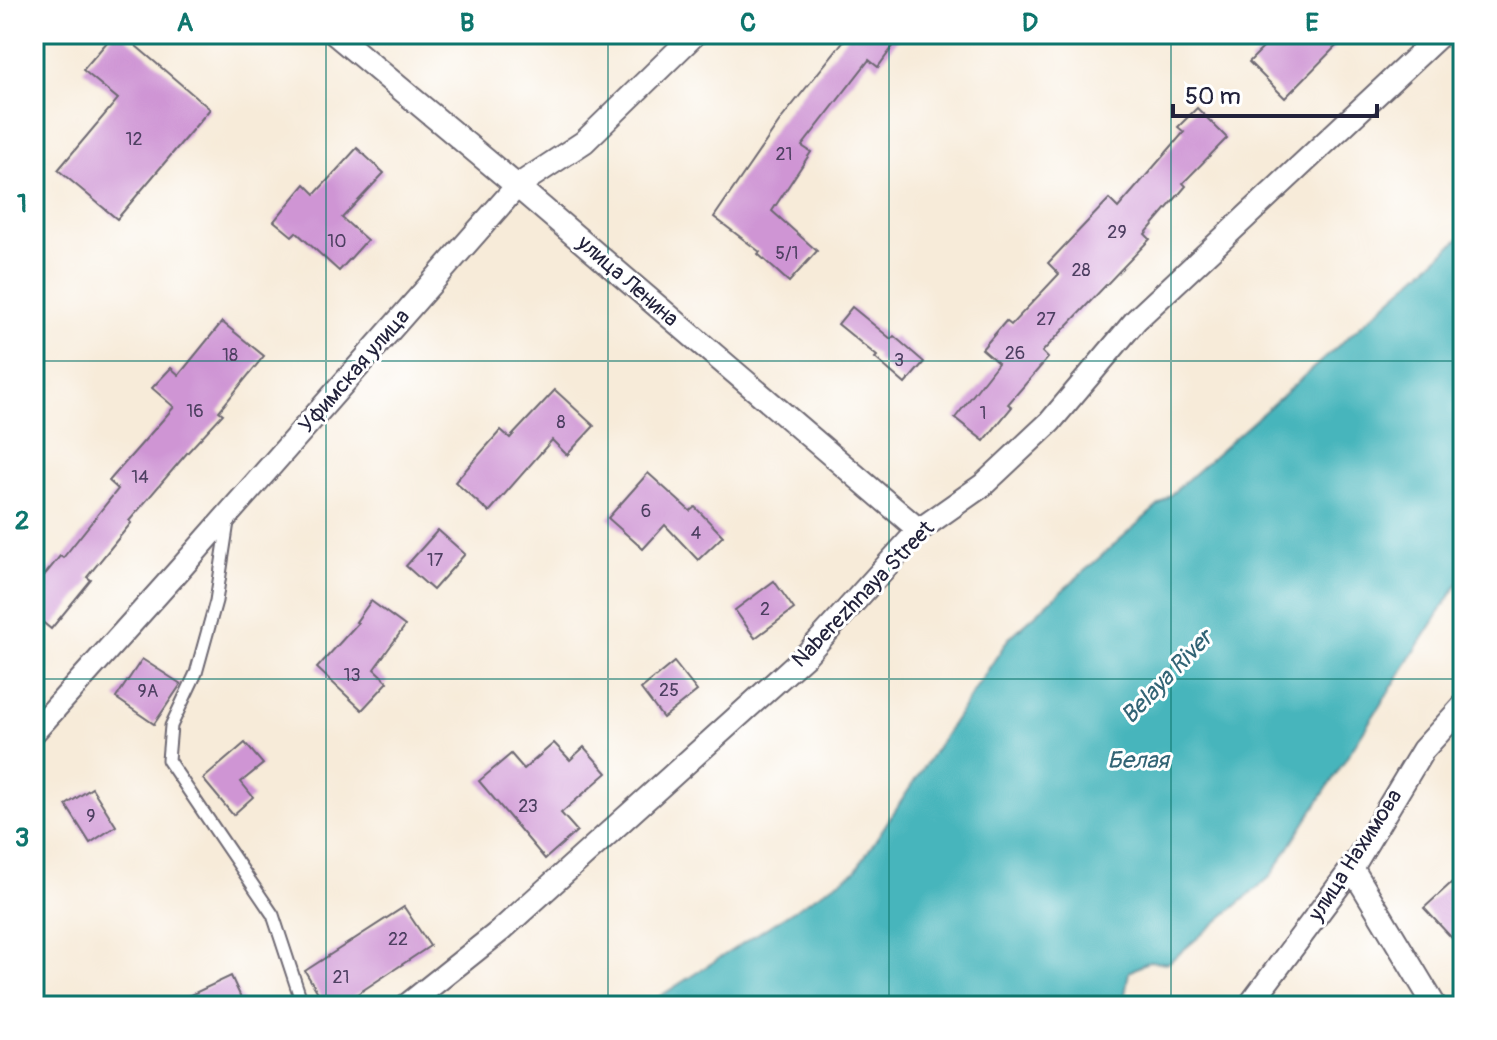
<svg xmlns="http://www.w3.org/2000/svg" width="1497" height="1040" viewBox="0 0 1497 1040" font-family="Pangolin,sans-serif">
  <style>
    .water { fill: #46b5bc; stroke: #346c7c; stroke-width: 2 }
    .building { fill: #cf95d4 }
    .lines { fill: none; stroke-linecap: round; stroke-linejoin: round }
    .service-casing { stroke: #6d6872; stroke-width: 15 }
    .minor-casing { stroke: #6d6872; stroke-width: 26 }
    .service { stroke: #fff; stroke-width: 11 }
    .minor { stroke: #fff; stroke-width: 22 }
    .grid { fill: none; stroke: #0f766e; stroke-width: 2; stroke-opacity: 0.55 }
    .labels { text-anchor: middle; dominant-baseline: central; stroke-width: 6; stroke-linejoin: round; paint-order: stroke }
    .number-label { font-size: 18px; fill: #4d3f61 }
    .street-label { font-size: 22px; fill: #22223b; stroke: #fff }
    .water-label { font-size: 24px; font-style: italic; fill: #326475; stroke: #fff }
    .neatline { fill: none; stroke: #0f766e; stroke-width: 3 }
    .grid-label { font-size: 26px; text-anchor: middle; font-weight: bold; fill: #0f766e }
  </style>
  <rect width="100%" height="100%" fill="#fff"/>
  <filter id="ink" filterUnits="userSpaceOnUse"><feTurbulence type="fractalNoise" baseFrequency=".0125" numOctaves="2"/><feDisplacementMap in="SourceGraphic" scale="16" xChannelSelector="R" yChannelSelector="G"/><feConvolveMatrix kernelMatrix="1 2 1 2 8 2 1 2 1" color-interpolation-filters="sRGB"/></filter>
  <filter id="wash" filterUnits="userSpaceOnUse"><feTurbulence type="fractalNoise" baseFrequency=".006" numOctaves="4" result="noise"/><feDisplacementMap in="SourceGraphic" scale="32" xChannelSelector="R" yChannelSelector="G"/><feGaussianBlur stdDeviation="1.8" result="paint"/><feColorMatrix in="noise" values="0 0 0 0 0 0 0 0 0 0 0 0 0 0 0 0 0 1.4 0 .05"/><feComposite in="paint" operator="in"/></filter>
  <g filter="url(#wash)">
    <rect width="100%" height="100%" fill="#f7ebd9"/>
    <!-- water -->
    <path class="water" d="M1463 235V576L1270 877 1168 963 1149 961 1129 972 1123 1006H645L855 871 1009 638Z"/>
    <g id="blocks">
      <!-- building -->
      <g class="building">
        <path d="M114 34H122L210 109 117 219 58 170 118 99 83 70Z"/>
        <path d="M849 34H902L878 67 869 60 802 146 811 152 772 211 817 251 789 282 758 254 760 252 714 217 782 118Z"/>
        <path d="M1277 34H1348L1285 98 1249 62Z"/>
        <path d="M1197 108 1227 138 1183 183 1186 186 1145 234 1150 239 1042 352 1048 358 1008 404 1012 407 984 441 955 418 998 363 982 349 1006 321 1011 325 1059 274 1048 263 1109 199 1118 208 1184 132 1178 127Z"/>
        <path d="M357 148 384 173 342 218 367 240 339 271 296 232 292 236 274 221 305 184 315 194Z"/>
        <path d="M852 307 891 339 894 336 924 362 905 384 875 358 877 356 838 324Z"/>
        <path d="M222 322 264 356 219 411 223 414 187 453 129 521 131 523 87 577 91 580 51 629 34 615V588L60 556 63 558 118 489 109 481 174 407 152 388 171 368 179 375Z"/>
        <path d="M555 390 594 426 567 455 552 440 489 512 455 482 501 430 510 438Z"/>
        <path d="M648 473 690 511 695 507 723 536 698 560 665 525 643 549 608 518Z"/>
        <path d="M438 530 465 554 433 590 406 566Z"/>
        <path d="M774 581 794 609 755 638 735 610Z"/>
        <path d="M371 601 405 626 374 669 388 682 362 710 317 668 358 623 356 622Z"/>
        <path d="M142 659 181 684 154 724 116 698Z"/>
        <path d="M674 662 697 691 663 718 641 689Z"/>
        <path d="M245 743 263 764 241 782 253 797 233 815 203 779Z"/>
        <path d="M554 743 570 760 584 747 607 773 561 813 577 831 545 859 479 781 511 754 524 769Z"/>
        <path d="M92 788 116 826 90 843 66 805Z"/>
        <path d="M1463 872V950L1424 908Z"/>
        <path d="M404 907 430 946 339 1006H326L305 971Z"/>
        <path d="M231 976 245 1006H167Z"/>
      </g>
    </g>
  </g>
  <g filter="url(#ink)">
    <use href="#blocks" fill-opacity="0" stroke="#6d6872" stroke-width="2"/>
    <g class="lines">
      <defs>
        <path id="service" d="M228 522 216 601 196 673 171 726 168 760 273 915 303 1006"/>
        <g id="minor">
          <path d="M335 34 517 186 919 530"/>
          <path d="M34 732 181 568 517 186 584 142 695 34"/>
          <path d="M1352 868 1435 1006"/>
          <path d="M406 1006 500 931 806 655 919 530 983 485 1050 422 1136 320 1441 34"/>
          <path d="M1249 1006 1352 868 1423 750 1463 706"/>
        </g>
      </defs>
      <!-- service casing -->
      <use href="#service" class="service-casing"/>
      <!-- minor casing -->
      <use href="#minor" class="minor-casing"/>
      <!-- service -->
      <use href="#service" class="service"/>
      <!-- minor -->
      <use href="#minor" class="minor"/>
    </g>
  </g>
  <!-- grid -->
  <path class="grid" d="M326 34V1006M608 34V1006M889 34V1006M1171 34V1006M34 361H1463M34 679H1463"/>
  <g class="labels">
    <!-- number labels -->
    <g class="number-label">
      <text x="134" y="139">12</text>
      <text x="784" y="154">21</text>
      <text x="1117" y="232">29</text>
      <text x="337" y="241">10</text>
      <text x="787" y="253">5/1</text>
      <text x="1081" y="270">28</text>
      <text x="1046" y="319">27</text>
      <text x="1015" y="353">26</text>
      <text x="230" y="355">18</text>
      <text x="899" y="360">3</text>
      <text x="195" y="411">16</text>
      <text x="983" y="413">1</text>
      <text x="561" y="422">8</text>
      <text x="140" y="477">14</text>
      <text x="646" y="511">6</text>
      <text x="696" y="533">4</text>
      <text x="435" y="560">17</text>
      <text x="765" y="609">2</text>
      <text x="352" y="675">13</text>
      <text x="669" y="690">25</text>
      <text x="148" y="691">9А</text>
      <text x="528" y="806">23</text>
      <text x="91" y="816">9</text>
      <text x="398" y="939">22</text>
      <text x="341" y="977">21</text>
    </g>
    <!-- street labels -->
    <g class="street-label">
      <text transform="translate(628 281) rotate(41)">улица Ленина</text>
      <text transform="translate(354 371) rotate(-49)">Уфимская улица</text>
      <text transform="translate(863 594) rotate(-46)">Naberezhnaya Street</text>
      <text transform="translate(1355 855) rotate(-57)">улица Нахимова</text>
    </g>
    <!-- water labels -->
    <g class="water-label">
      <text transform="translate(1167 677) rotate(-46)">Belaya River</text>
      <text x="1138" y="760">Белая</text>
    </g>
  </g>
  <!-- margin -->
  <rect width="1497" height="1040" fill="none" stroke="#fff" stroke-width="88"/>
  <!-- scale -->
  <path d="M1173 104v12h204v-12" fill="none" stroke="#22223b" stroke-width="4"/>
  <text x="1185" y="104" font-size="24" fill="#22223b" stroke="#ffffff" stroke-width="6" paint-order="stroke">50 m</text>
  <rect x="44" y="44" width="1409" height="952" class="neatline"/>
  <g class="grid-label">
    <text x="185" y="31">A</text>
    <text x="467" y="31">B</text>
    <text x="748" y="31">C</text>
    <text x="1030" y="31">D</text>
    <text x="1312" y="31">E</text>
    <text x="22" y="212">1</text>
    <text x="22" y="529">2</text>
    <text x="22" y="846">3</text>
  </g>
</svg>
